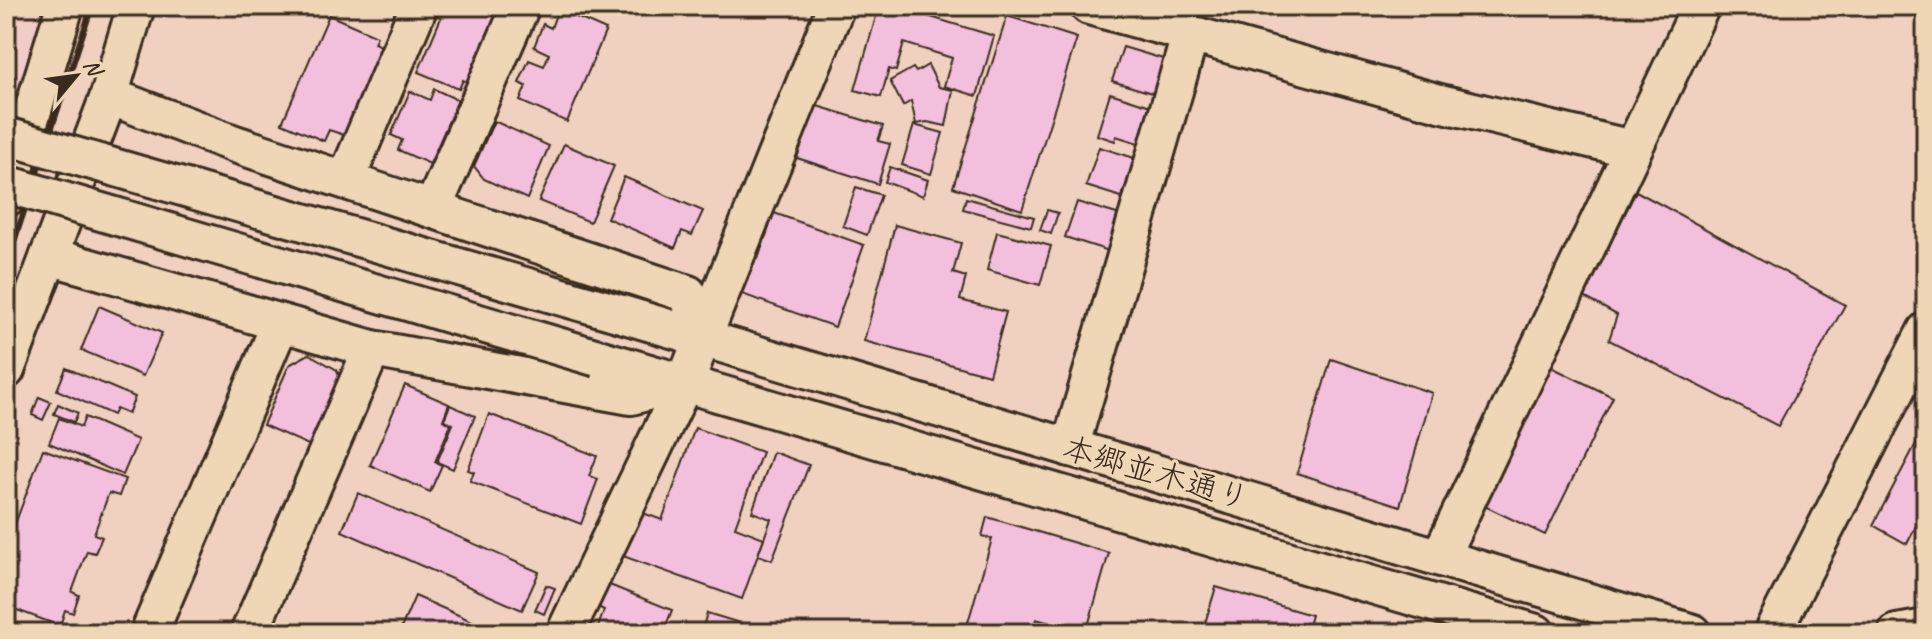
<svg xmlns="http://www.w3.org/2000/svg" width="1932" height="639" viewBox="0 0 1932 639" font-family="Caveat,'Klee One',sans-serif">
  <style>
    .built { fill: #f1ccc8 }
    .building { fill: #f2bfdd; stroke: #3b2a1e; stroke-width: 2 }
    .lines { fill: none; stroke-linecap: round; stroke-linejoin: round }
    .minor-casing { stroke: #3b2a1e; stroke-width: 42 }
    .minor { stroke: #efd6b7; stroke-width: 36 }
    .rail { stroke: #3b2a1e; stroke-width: 6 }
    .minor-bridge-casing { stroke: #3b2a1e; stroke-width: 42; stroke-linecap: butt }
    .minor-bridge { stroke: #efd6b7; stroke-width: 36 }
    .labels { text-anchor: middle; dominant-baseline: central; stroke-width: 6; stroke-linejoin: round; paint-order: stroke }
    .street-label { font-size: 32px; fill: #3b2a1e; stroke: #efd6b7 }
  </style>
  <rect width="100%" height="100%" fill="#f0d1bf"/>
  <filter id="ink" filterUnits="userSpaceOnUse"><feTurbulence type="fractalNoise" baseFrequency=".0125" numOctaves="2"/><feDisplacementMap in="SourceGraphic" scale="16" xChannelSelector="R" yChannelSelector="G"/><feConvolveMatrix kernelMatrix="1 2 1 2 8 2 1 2 1" color-interpolation-filters="sRGB"/></filter>
  <g filter="url(#ink)">
    <!-- built -->
    <path class="built" d="M6 6H53L6 141Z"/>
    <!-- building -->
    <g class="building">
      <path d="M446 6H503L470 84 463 80 459 89 418 72Z"/>
      <path d="M590 6H618L614 16Z"/>
      <path d="M879 6H894L994 36 977 96 944 86 952 58 904 43 896 71 889 69 881 97 855 90Z"/>
      <path d="M558 9 606 30 567 122 520 101 526 86 519 83 529 60 544 66 549 54 534 47 543 24 551 28Z"/>
      <path d="M329 15 377 36 374 43 381 46 344 135 329 130 324 141 282 123Z"/>
      <path d="M1007 16 1077 38 1022 210 953 187Z"/>
      <path d="M1123 47 1173 62 1162 96 1112 81Z"/>
      <path d="M928 65 939 87 953 90 946 126 927 122 916 124 911 101 903 106 890 81 913 68 916 72Z"/>
      <path d="M434 89 458 100 430 164 398 150 402 140 391 135 410 91 430 100Z"/>
      <path d="M1110 93 1160 109 1148 146 1116 136 1115 141 1097 135Z"/>
      <path d="M814 105 883 126 878 141 890 144 878 184 797 158Z"/>
      <path d="M494 121 549 146 527 199 484 179 474 166Z"/>
      <path d="M914 125 943 133 931 174 902 165Z"/>
      <path d="M564 144 614 166 590 222 539 201Z"/>
      <path d="M1099 147 1144 161 1134 193 1124 190 1121 197 1086 186Z"/>
      <path d="M890 167 928 180 923 196 885 182Z"/>
      <path d="M624 177 703 211 692 235 682 231 675 248 607 218Z"/>
      <path d="M856 187 881 195 867 235 843 226Z"/>
      <path d="M1636 191 1845 305 1778 426 1609 340 1617 315 1584 297Z"/>
      <path d="M966 198 1034 217 1031 227 963 209Z"/>
      <path d="M1077 202 1120 215 1109 251 1065 237Z"/>
      <path d="M1047 210 1058 213 1051 234 1040 230Z"/>
      <path d="M774 213 864 245 835 327 739 293 752 257 758 259Z"/>
      <path d="M895 225 961 243 953 273 966 277 960 300 1006 312 989 375 864 341Z"/>
      <path d="M997 232 1051 246 1040 285 987 270Z"/>
      <path d="M99 306 162 333 143 376 81 350Z"/>
      <path d="M309 354 337 370 341 382 313 447 263 425 289 365Z"/>
      <path d="M1331 359 1432 393 1400 506 1297 473Z"/>
      <path d="M1543 363 1613 397 1545 535 1474 501Z"/>
      <path d="M66 368 135 397 128 414 116 409 113 415 57 390Z"/>
      <path d="M405 385 449 404 443 420 451 424 435 462 442 465 430 492 370 465Z"/>
      <path d="M39 397 51 402 43 420 32 415Z"/>
      <path d="M58 404 78 413 74 422 54 414Z"/>
      <path d="M450 405 475 416 453 469 437 462 453 424 444 420Z"/>
      <path d="M489 414 597 456 589 476 598 479 581 524 470 481 474 472 468 470Z"/>
      <path d="M85 417 138 440 123 475 49 443 59 418 81 427Z"/>
      <path d="M695 428 762 452 735 527 764 538 742 599 620 555 635 510 662 520Z"/>
      <path d="M1918 440 1926 445V506L1907 544 1873 525Z"/>
      <path d="M43 449 125 479 119 496 109 493 94 534 102 537 95 553 87 551 72 592 79 595 73 613 65 610 60 626 6 606V548Z"/>
      <path d="M773 452 809 465 772 560 758 555 771 519 752 512Z"/>
      <path d="M358 493 539 572 522 610 342 531Z"/>
      <path d="M987 517 1109 553 1086 633 1036 619 1033 633H965L992 539 982 536Z"/>
      <path d="M607 584 672 610 663 633H596L604 610 598 607Z"/>
      <path d="M546 585 555 588 544 614 535 610Z"/>
      <path d="M1216 587 1311 615 1306 633H1202Z"/>
      <path d="M415 596 499 633H399Z"/>
      <path d="M707 613 760 629 758 633H701Z"/>
      <path d="M6 624 26 633H6Z"/>
    </g>
    <g class="lines">
      <defs>
        <g id="minor">
          <path d="M1089 6 1440 103 1632 149"/>
          <path d="M109 96 235 144 688 294 702 339"/>
          <path d="M346 180 419 6"/>
          <path d="M6 198 65 6"/>
          <path d="M433 208 521 6"/>
          <path d="M49 256 372 349 631 396 684 382"/>
          <path d="M618 313 1693 633"/>
          <path d="M598 358 1536 633"/>
          <path d="M6 370 109 96 136 6"/>
          <path d="M1070 448 1190 36"/>
          <path d="M1440 557 1701 6"/>
          <path d="M149 633 280 324"/>
          <path d="M249 633 372 349"/>
          <path d="M565 633 685 382 836 6"/>
          <path d="M1772 633 1926 331"/>
          <path d="M1897 633 1926 628"/>
        </g>
      </defs>
      <!-- minor casing -->
      <use href="#minor" class="minor-casing"/>
      <!-- minor -->
      <use href="#minor" class="minor"/>
      <!-- rail -->
      <path class="rail" d="M6 266 92 6"/>
      <defs>
        <g id="minor-bridge">
          <path d="M6 136 618 313"/>
          <path d="M6 184 598 358"/>
        </g>
      </defs>
      <!-- minor-bridge casing -->
      <use href="#minor-bridge" class="minor-bridge-casing"/>
      <!-- minor-bridge -->
      <use href="#minor-bridge" class="minor-bridge"/>
    </g>
  </g>
  <g class="labels">
    <!-- street labels -->
    <g class="street-label">
      <text transform="translate(1156 473) rotate(16)">本郷並木通り</text>
    </g>
  </g>
  <!-- margin -->
  <rect width="1932" height="639" fill="none" stroke="#efd6b7" stroke-width="32"/>
  <rect x="16" y="16" width="1900" height="607" fill="none" stroke="#3b2a1e" stroke-width="3" filter="url(#ink)"/>
  <!-- north arrow -->
  <g transform="translate(76 76) rotate(61)" stroke="#efd6b7" stroke-width="6" paint-order="stroke">
  <path d="M0-6L14 30L0 20L-14 30Z" fill="#3b2a1e"/>
  <text y="-12" font-size="22" font-weight="bold" text-anchor="middle" fill="#3b2a1e">N</text>
  </g>
</svg>
